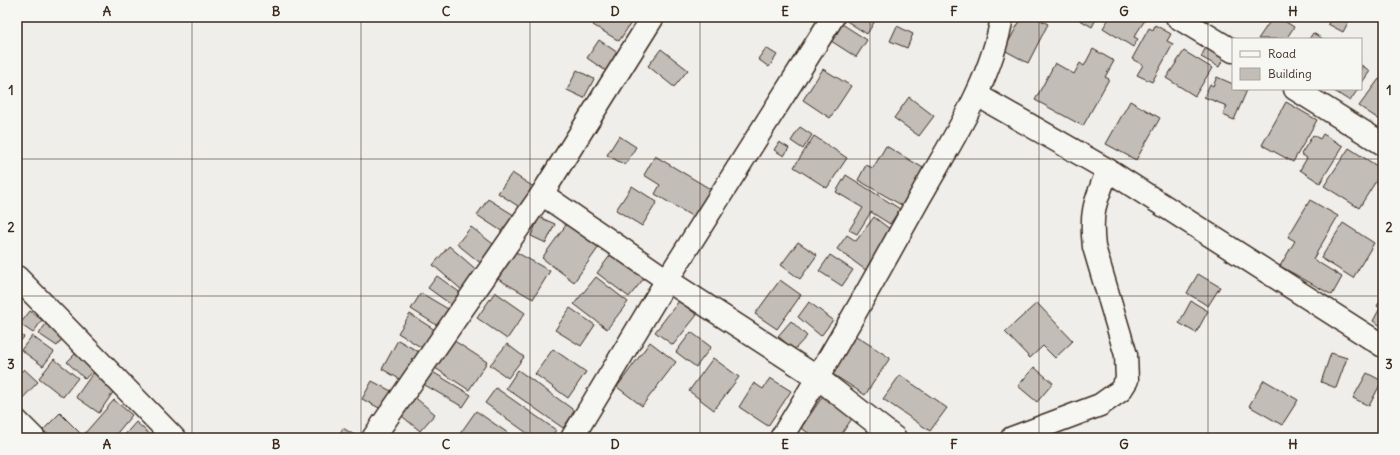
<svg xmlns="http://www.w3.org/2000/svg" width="1400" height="455" viewBox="0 0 1400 455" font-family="Delius,sans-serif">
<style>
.building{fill:#c2bdb7;stroke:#3b2a1e}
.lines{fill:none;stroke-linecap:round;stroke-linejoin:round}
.street-casing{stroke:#3b2a1e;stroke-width:25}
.street{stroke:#f6f6f2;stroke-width:22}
.grid{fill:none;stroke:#3b2a1e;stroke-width:1;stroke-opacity:0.55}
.neatline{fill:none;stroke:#3b2a1e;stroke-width:1.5}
.grid-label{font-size:13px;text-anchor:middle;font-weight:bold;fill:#3b2a1e}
</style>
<rect width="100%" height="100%" fill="#efeeea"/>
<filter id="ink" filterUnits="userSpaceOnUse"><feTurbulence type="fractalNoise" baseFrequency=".025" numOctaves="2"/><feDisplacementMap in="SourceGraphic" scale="8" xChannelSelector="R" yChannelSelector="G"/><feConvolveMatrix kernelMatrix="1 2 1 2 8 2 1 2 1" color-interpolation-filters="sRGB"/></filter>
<g filter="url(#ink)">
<g class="building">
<polygon points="598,17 635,17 619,41 593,25"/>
<polygon points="847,17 872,17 876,19 867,34 845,20"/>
<polygon points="1022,17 1035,17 1048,24 1028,63 1004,50"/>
<polygon points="1075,17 1097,17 1092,27"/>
<polygon points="1110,17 1147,17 1134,37 1138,39 1133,47 1103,28"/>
<polygon points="1273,17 1278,17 1294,27 1286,39 1258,39"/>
<polygon points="1332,17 1351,17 1343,32 1328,24"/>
<polygon points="839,22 867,40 856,57 828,39"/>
<polygon points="1155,25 1171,34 1167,41 1173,44 1152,82 1137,75 1143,65 1132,59 1149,28 1153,30"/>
<polygon points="897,26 913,34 907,48 890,41"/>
<polygon points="1313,33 1323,39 1309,39"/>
<polygon points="599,40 618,53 606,71 587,58"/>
<polygon points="1207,45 1225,55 1219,67 1201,57"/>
<polygon points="766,48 777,55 769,67 758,59"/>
<polygon points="661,49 688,70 674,87 648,66"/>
<polygon points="1093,49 1114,61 1105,77 1109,79 1083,126 1035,100 1055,63 1074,74 1080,63 1084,66"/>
<polygon points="1184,51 1212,68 1195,96 1166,78"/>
<polygon points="1361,65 1370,71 1361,84"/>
<polygon points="823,69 851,86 830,118 803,100"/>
<polygon points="577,70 594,79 584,98 567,90"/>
<polygon points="1217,77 1233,84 1233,89 1247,90 1234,120 1223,115 1227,106 1204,97 1210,84 1213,86"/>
<polygon points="1379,79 1383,82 1383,122 1359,106"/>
<polygon points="1331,89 1358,89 1350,101"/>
<polygon points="909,97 934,116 919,136 894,118"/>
<polygon points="1130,101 1160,118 1136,160 1106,144"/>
<polygon points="1286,102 1317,120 1293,162 1262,145"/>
<polygon points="800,127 812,135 803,149 791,141"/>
<polygon points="1323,134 1343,146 1320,183 1300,170 1307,158 1301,154 1313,135 1320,139"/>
<polygon points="619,136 636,147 625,165 607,155"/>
<polygon points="814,136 847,158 827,188 794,167"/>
<polygon points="779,142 789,148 784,156 774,150"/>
<polygon points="886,146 925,169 903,206 858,180 866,165 873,168"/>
<polygon points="1349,148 1383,170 1359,208 1324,186"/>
<polygon points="655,156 712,190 695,218 655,194 660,185 644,175"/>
<polygon points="512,173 540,191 527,212 498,193"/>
<polygon points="846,175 900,209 890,224 871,212 857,234 849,230 863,208 836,192"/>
<polygon points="632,186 657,202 642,226 616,210"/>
<polygon points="488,199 517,217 506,234 477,215"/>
<polygon points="1310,200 1338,216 1313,259 1342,277 1332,295 1280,266 1295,241 1288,237"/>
<polygon points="539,217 555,224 546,243 531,236"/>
<polygon points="874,217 895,233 867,271 837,249 847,235 856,241"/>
<polygon points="569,221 601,244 574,282 542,258"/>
<polygon points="1343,223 1374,243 1353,278 1321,258"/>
<polygon points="471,227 497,247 483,265 457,244"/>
<polygon points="798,242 817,255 800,279 781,265"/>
<polygon points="449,246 479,272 463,291 433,265"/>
<polygon points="514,251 550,271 533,299 498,279"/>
<polygon points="612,253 645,277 629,297 597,273"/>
<polygon points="830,255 853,270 842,286 819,271"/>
<polygon points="1198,274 1220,287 1208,306 1187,293"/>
<polygon points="437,276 462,294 453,306 428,288"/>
<polygon points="596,277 628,302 607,329 574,304"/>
<polygon points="780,280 801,295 777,329 755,314"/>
<polygon points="495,292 525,313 507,339 477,318"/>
<polygon points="421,293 448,309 438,326 411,309"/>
<polygon points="1383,296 1383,327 1373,321 1380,308 1377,306"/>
<polygon points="679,301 697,315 673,345 655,332"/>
<polygon points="1191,301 1208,311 1196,333 1179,323"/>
<polygon points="809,302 833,320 821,336 798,317"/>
<polygon points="1037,303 1073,341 1055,358 1043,346 1030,358 1005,332"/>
<polygon points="570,308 595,325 581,346 555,330"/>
<polygon points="30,311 42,320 33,333 20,324"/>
<polygon points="410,314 435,330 424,349 398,333"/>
<polygon points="49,319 68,331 57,346 39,334"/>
<polygon points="791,321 807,336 794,350 778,336"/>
<polygon points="17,332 24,337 17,345"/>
<polygon points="691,332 711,347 696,367 676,352"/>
<polygon points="32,336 54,352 43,366 21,350"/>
<polygon points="856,336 890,358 865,395 831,373"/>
<polygon points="398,340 419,352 403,381 382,369"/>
<polygon points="453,340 487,362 469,390 435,368"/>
<polygon points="650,342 676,362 642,406 617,387"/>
<polygon points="507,344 524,357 508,378 490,365"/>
<polygon points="553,349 586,372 568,398 535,374"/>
<polygon points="78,351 95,368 85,379 67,362"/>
<polygon points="1331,353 1347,358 1336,388 1321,382"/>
<polygon points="713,358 739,377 714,410 689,391"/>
<polygon points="54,359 78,378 63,397 39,378"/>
<polygon points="1034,367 1053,383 1037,402 1018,386"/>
<polygon points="24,369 38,382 18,403 17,376"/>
<polygon points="518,370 575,411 563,428 506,388"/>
<polygon points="431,371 471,395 463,407 423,384"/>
<polygon points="93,373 116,388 99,413 76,397"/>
<polygon points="1367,373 1382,381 1369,406 1353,398"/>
<polygon points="900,375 947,408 930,431 883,399"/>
<polygon points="770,378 791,391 768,426 739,407 754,383 763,389"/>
<polygon points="1264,380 1298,400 1282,425 1249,406"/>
<polygon points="372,381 395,393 385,411 362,399"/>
<polygon points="496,388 556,430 550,438 534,438 485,403"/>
<polygon points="827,390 853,417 839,438 816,438 801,428"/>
<polygon points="412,395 435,414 420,431 397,412"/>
<polygon points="114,400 132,415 113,438 91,438 85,433"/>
<polygon points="476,411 515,438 457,438"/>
<polygon points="60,413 85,438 52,438 43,430"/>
<polygon points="136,422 154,438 122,438"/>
<polygon points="343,428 359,438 337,438"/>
</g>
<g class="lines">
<defs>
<g id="street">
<polyline points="1177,17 1233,51"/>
<polyline points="1295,89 1383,144"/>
<polyline points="977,95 1108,170 1383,346"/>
<polyline points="542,194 667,280 818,378 895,438"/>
<polyline points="17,277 174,438"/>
<polyline points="17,421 34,438"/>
<polyline points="373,438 542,194 653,17"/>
<polyline points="572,438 667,280 833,17"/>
<path d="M781,438C830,359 875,278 920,197C952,140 991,82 1002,17"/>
<path d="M1012,438L1100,405L1120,391L1127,380L1126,355L1094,247C1090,212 1095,202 1108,170"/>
</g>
</defs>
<use href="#street" class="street-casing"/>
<use href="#street" class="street"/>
</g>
</g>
<path class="grid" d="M192,17V438M361,17V438M530,17V438M700,17V438M870,17V438M1039,17V438M1208,17V438M17,159H1383M17,296H1383"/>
<rect width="1400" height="455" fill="none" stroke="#f6f6f2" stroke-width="44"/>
<rect x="1232" y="38" width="130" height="52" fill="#f6f6f2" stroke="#aba49d"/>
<rect x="1240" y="51" width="20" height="6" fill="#f6f6f2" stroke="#aba49d"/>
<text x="1268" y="58" font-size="12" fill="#3b2a1e">Road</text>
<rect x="1240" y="68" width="20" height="12" fill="#c2bdb7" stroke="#aba49d"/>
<text x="1268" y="78" font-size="12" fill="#3b2a1e">Building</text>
<rect x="22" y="22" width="1356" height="411" class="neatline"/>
<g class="grid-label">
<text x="107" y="16">A</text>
<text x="276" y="16">B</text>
<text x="446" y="16">C</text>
<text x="615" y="16">D</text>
<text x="785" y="16">E</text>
<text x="954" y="16">F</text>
<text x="1124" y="16">G</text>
<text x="1293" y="16">H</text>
<text x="11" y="95">1</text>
<text x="1389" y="95">1</text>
<text x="11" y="232">2</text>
<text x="1389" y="232">2</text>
<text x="11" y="369">3</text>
<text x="1389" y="369">3</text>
<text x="107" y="449">A</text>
<text x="276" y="449">B</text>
<text x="446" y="449">C</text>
<text x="615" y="449">D</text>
<text x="785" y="449">E</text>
<text x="954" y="449">F</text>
<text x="1124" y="449">G</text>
<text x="1293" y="449">H</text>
</g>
</svg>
